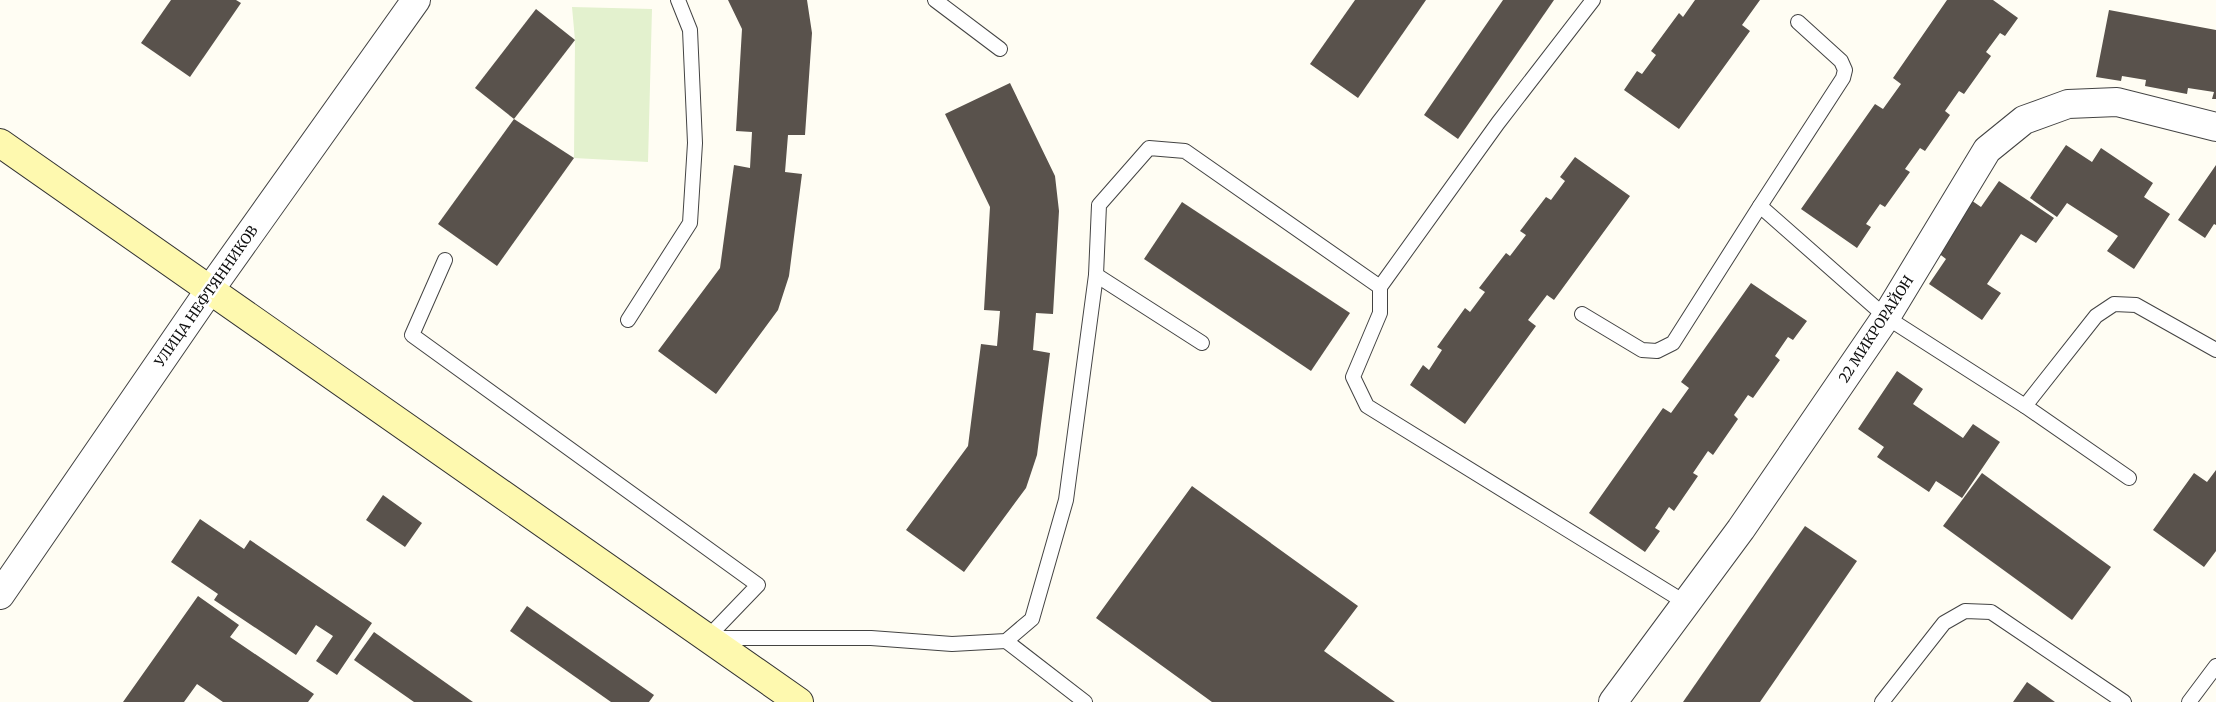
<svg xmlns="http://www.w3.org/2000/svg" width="2216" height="702" viewBox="0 0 2216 702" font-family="Merriweather,serif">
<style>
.pitch{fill:#e3f1ce}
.building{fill:#59524c}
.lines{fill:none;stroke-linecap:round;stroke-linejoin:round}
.service-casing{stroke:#434343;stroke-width:16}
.minor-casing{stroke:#434343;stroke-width:30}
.tertiary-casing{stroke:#434343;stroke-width:30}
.secondary-casing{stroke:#323232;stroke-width:30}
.service{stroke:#fff;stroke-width:14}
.minor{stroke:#fff;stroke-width:28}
.tertiary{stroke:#fff;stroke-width:28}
.secondary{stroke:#fef9af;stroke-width:28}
.labels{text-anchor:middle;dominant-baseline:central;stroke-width:5;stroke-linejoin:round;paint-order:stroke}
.street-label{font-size:14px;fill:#101010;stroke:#fff}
</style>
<rect width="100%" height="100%" fill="#fffdf3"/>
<polygon class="pitch" points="572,7 652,9 648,162 574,158 575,40"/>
<g class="building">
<polygon points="171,0 236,0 241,3 190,77 141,43"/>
<polygon points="728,0 807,0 812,33 805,135 788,135 785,172 802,174 789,276 778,310 716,394 658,351 720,268 734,165 750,168 752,132 736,131 742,29"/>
<polygon points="1355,0 1426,0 1358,98 1310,64"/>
<polygon points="1503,0 1554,0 1458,139 1424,115"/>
<polygon points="1695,0 1760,0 1742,25 1750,31 1679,129 1624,90 1637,71 1642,74 1656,55 1651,51 1679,13 1683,17"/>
<polygon points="1947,0 1993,0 2018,18 2005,36 2000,33 1986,52 1991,56 1964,94 1959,91 1945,111 1950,115 1925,151 1920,148 1905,169 1910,172 1885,207 1880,204 1866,224 1871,227 1857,248 1801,209 1875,104 1883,109 1901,84 1893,78"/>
<polygon points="536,9 575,40 514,119 475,88"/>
<polygon points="2109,10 2216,30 2216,99 2212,99 2214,92 2188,88 2187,94 2145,86 2146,80 2122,76 2121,81 2096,77"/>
<polygon points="1010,83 1055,176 1059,211 1053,314 1036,313 1033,350 1050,353 1037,455 1026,488 964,572 906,530 968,446 981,344 997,346 1000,311 984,310 990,207 945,114"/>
<polygon points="514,119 574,158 497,266 438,224"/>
<polygon points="2066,145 2092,162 2101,148 2153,183 2144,197 2170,214 2134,269 2107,251 2118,236 2067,203 2057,217 2030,198"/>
<polygon points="1575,157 1630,196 1554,300 1547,295 1528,320 1536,326 1465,424 1410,385 1423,365 1429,370 1442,350 1437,347 1465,308 1470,312 1485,292 1479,288 1506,253 1510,256 1526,235 1520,231 1546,197 1551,200 1565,181 1560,177"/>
<polygon points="2216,165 2216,225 2214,224 2205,238 2178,220"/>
<polygon points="1999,181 2054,218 2036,243 2021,234 1987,284 2001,293 1982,320 1929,284 1946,259 1933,249 1968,198 1981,207"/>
<polygon points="1182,202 1350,313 1311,371 1144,259"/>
<polygon points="1751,283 1807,321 1793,340 1788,337 1775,356 1780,360 1753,398 1748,395 1734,415 1738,419 1713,455 1708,451 1693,473 1698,476 1674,511 1669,507 1655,528 1660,531 1645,552 1589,513 1663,408 1671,413 1689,388 1681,382"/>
<polygon points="1897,371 1923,389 1913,404 1963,438 1973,424 2000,442 1962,498 1936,481 1929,492 1877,457 1884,447 1858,429"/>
<polygon points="2216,470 2216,551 2204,567 2153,530 2194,473 2207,482"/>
<polygon points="1982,473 2111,567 2072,620 1943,526"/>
<polygon points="1192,486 1358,606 1324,651 1395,702 1212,702 1096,618"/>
<polygon points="383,495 422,523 405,547 366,520"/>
<polygon points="200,519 244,549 250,540 372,623 337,675 316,661 333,636 316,625 296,655 214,600 218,594 171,562"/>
<polygon points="1805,526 1857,561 1760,702 1683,702"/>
<polygon points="198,596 239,625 230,637 314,694 308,702 223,702 197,684 184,702 123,702"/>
<polygon points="527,606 654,695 649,702 611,702 510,631"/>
<polygon points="374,632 473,702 414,702 354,660"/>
<polygon points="2027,682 2055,702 2013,702"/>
</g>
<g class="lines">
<defs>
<g id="service">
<polyline points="935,0 1000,49"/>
<polyline points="1760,206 1843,78 1845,70 1841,61 1798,22"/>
<polyline points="445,260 412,335 758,585 707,638"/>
<polyline points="1096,275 1202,343"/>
<polyline points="1380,287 1498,123 1593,0"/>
<polyline points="1582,314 1642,350 1657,351 1673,343 1760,206 1886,317 2025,406 2096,316 2114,304 2136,305 2216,350"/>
<polyline points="628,320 690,223 695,143 690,30 678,0"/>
<polyline points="2025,406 2129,478"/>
<polyline points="713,638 871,638 952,644 1006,641 1032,619 1066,500 1096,275 1099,205 1149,148 1185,151 1380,287 1380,313 1353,377 1367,406 1686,603"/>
<polyline points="1006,641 1085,702"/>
<polyline points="1882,702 1944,623 1965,611 1991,612 2124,702"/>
<polyline points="2189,702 2216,666"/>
</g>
<polyline id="minor" points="1613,702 1741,529 1886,317 1987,150 2024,120 2068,104 2117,102 2216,127"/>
<polyline id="tertiary" points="0,595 209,291 416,0"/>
<polyline id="secondary" points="0,143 799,702"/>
</defs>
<use href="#service" class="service-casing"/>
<use href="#minor" class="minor-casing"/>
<use href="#tertiary" class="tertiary-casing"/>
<use href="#secondary" class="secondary-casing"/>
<use href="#service" class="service"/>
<use href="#minor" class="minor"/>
<use href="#tertiary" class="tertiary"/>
<use href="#secondary" class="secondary"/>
</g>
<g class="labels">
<g class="street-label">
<text transform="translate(206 296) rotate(-55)">УЛИЦА НЕФТЯННИКОВ</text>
<text transform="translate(1876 329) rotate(-57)">22 МИКРОРАЙОН</text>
</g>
</g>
</svg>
